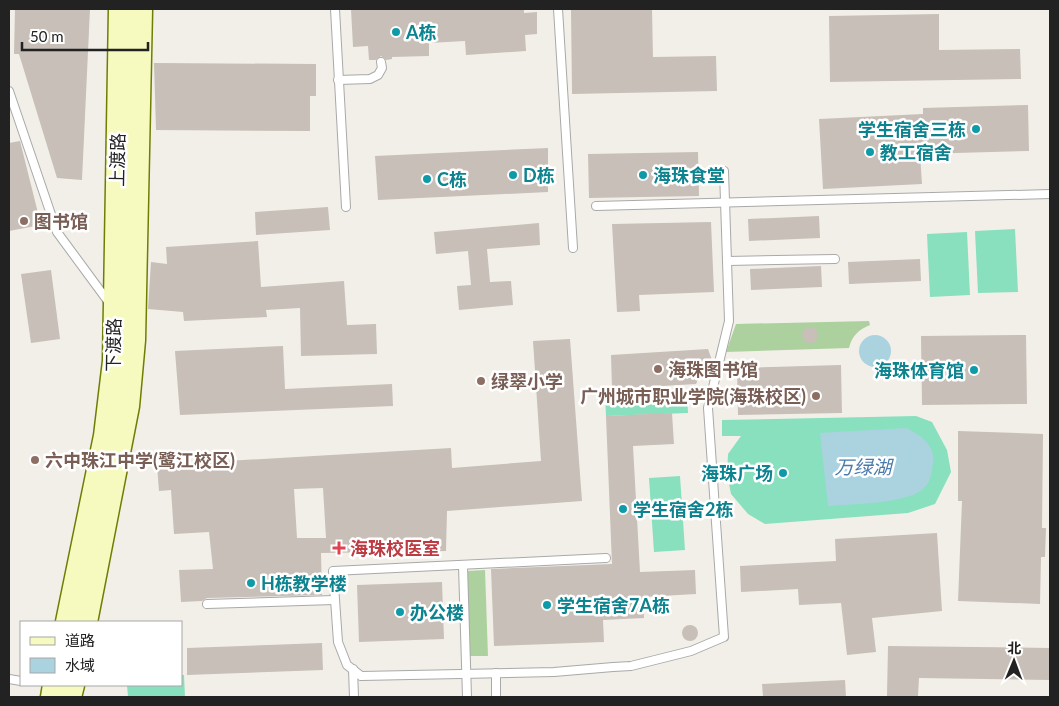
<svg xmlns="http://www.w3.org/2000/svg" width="1059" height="706" viewBox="0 0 1059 706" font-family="Lato,'Noto Sans SC',sans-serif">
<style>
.forest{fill:#add19e}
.pitch{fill:#88e0be}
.water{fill:#aad3df}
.building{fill:#c7bfb8;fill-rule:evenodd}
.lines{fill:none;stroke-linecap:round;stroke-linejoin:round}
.service-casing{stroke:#a9a9a9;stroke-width:10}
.secondary-casing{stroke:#707d05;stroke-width:25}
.service{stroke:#fff;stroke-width:8}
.secondary{stroke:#f7fabf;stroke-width:22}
.culture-dot{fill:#0f9aa8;stroke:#fff;stroke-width:2}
.education-dot{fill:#8d6e63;stroke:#fff;stroke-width:2}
.health-dot{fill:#e0444e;stroke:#fff;stroke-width:2}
.labels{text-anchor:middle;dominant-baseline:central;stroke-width:5;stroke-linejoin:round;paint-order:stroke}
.culture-label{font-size:18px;font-weight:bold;fill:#0d838f;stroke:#fff;text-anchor:start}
.street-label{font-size:18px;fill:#222;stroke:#fff}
.education-label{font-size:18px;font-weight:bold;fill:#785e54;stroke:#fff;text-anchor:start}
.health-label{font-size:18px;font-weight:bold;fill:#be3a42;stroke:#fff;text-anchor:start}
.water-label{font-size:19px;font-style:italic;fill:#4a7aab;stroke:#fff}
</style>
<rect width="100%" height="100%" fill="#f2efe9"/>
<g class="forest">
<path d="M869,321L870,325C858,330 852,336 849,348L726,352L736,324Z"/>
<polygon points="485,570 488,656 470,656 467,571"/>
</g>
<g class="pitch">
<polygon points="1015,229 1018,292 978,293 975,231"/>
<polygon points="967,232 970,295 930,297 927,234"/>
<polygon points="687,391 688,413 606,416 605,393"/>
<polygon points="916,416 932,422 947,450 951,472 935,504 908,513 765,524 748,514 731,494 727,474 728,454 741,436 722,436 722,420"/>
<polygon points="680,476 685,550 654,552 649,478"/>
<polygon points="181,675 184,675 185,697 128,697 127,685 181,685"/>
</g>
<g class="water">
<circle cx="875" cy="351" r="16"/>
<path d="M906,428C920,435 935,444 933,462C932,470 931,481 925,487C911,504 850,504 828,506L820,433Z"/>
</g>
<g class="building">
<polygon points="15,9 90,9 82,180 57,178 19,54 14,54"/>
<polygon points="351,9 524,9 524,13 537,12 537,34 525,35 526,51 466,55 465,41 429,43 429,56 392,57 392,59 386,60 381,56 376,60 369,60 368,46 353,47"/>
<polygon points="571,9 652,9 653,57 716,56 717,91 572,94"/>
<polygon points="939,14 939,50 1020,49 1021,79 830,82 829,16"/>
<polygon points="154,63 316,64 316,96 310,96 310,131 156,130"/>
<polygon points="1028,105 1029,151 920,154 922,184 823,189 819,119 923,114 923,108"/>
<polygon points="20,141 41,225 9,231 9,143"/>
<polygon points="548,148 548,192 378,200 375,156"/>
<polygon points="698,152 699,196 589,198 588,154"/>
<polygon points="328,207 330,230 256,235 255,212"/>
<polygon points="819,216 820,238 749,241 748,219"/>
<polygon points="711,222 714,292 639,295 640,311 617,312 612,224"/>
<polygon points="539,223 540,245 487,249 490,282 511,281 513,305 459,310 457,286 471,285 468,251 436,254 434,232"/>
<polygon points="258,241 261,287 344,281 347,325 376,324 377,354 301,356 300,308 266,310 267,317 184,321 183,312 148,309 151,262 167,264 166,247"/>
<polygon points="920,259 921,281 849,284 848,262"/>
<polygon points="821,266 822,287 751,290 750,269"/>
<polygon points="51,270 60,339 31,343 21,274"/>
<circle cx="810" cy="335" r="8"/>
<polygon points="1026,335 1027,404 922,405 921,336"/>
<path d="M570,339L582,501L447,511L446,551L321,553L322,595L207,598L202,601L181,602L179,570L213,569L209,532L174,534L171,490L159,491L157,465L451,448L452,468L541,461L533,341ZM323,488L326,538H297L294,489Z"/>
<polygon points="283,346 285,389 392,384 393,406 180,415 175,351"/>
<polygon points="708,349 713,363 712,368 703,369 696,384 612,389 611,355"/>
<polygon points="841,365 842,413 738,415 737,368"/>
<polygon points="672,413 674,444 633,446 640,572 695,570 696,594 643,597 644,618 603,620 604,642 494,646 491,569 612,564 606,416"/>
<polygon points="958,431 1043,434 1042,528 1046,528 1045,557 1041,557 1040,604 958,601 962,501 958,501"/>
<polygon points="937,533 942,611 872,618 876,652 847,655 841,603 799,605 798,589 741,592 740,566 836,561 835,539"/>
<polygon points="442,582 444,639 359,642 357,585"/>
<circle cx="690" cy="633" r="8"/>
<polygon points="322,643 323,670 187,675 187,648"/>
<polygon points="888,646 1050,648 1050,680 919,678 918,696 887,696"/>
<polygon points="845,680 846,697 763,697 762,684"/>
</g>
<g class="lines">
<defs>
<g id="service">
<polyline points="335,9 346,207"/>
<polyline points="558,9 573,248"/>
<polyline points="338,80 370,79 378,75 382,68 381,62"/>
<polyline points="9,91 57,232 110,304"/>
<polyline points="596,206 1050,194"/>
<polyline points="728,261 835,259"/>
<polyline points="606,558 333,571 338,642 347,665 361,676 554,672 613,667 631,666 691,651 724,637 708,408 729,321 724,171"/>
<polyline points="463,566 467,697"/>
<polyline points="207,604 334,600"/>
<polyline points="353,669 354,697"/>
<polyline points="496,673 496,697"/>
<polyline points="9,679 21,681"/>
</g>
<g id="secondary">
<polyline points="67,622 105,436 114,361 120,9"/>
<polyline points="86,622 128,406 134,340 141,9"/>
<polyline points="52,697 54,685"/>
<polyline points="70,697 73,685"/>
</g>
</defs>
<use href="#service" class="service-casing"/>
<use href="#secondary" class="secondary-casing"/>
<use href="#service" class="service"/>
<use href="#secondary" class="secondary"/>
</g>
<g class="culture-dot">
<circle cx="396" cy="32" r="5"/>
<circle cx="976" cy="129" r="5"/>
<circle cx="870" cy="152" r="5"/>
<circle cx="513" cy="175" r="5"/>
<circle cx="643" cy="175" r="5"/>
<circle cx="427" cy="179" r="5"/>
<circle cx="974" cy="370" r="5"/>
<circle cx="783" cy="473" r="5"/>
<circle cx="623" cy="509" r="5"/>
<circle cx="251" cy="583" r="5"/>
<circle cx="547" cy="605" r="5"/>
<circle cx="400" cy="612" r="5"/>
</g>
<g class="education-dot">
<circle cx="24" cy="221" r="5"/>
<circle cx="658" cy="369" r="5"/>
<circle cx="481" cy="381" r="5"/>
<circle cx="816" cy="396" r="5"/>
<circle cx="35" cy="460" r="5"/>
</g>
<path class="health-dot" d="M336.5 540.5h5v5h5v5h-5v5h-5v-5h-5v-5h5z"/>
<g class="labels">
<g class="culture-label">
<text x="406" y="32">A栋</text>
<text x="966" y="129" text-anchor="end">学生宿舍三栋</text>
<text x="880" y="152">教工宿舍</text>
<text x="523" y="175">D栋</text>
<text x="653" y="175">海珠食堂</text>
<text x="437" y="179">C栋</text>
<text x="964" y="370" text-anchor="end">海珠体育馆</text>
<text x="773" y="473" text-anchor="end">海珠广场</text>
<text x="633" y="509">学生宿舍2栋</text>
<text x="261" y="583">H栋教学楼</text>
<text x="557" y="605">学生宿舍7A栋</text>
<text x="410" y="612">办公楼</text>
</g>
<g class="street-label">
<text transform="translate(117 160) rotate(-89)">上渡路</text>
<text transform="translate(113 345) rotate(-89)">下渡路</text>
</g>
<g class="education-label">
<text x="34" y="221">图书馆</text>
<text x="668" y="369">海珠图书馆</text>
<text x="491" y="381">绿翠小学</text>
<text x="806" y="396" text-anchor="end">广州城市职业学院(海珠校区)</text>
<text x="45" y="460">六中珠江中学(鹭江校区)</text>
</g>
<g class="health-label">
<text x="350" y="548">海珠校医室</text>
</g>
<g class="water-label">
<text x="863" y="466">万绿湖</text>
</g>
</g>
<rect width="1059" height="706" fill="none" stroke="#222222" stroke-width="20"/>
<rect x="20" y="621" width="162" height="65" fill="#ffffff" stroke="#a7a7a7"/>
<rect x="30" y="637" width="25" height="8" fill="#f7fabf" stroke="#a7a7a7"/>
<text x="65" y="646" font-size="15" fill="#222222">道路</text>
<rect x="30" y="658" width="25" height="15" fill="#aad3df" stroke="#a7a7a7"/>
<text x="65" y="671" font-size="15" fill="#222222">水域</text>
<g transform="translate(1014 661) rotate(1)" stroke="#ffffff" stroke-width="4" paint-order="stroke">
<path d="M0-4L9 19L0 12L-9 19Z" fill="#222222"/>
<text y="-8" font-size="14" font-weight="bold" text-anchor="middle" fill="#222222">北</text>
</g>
<path d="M22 42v8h126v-8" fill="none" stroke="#222222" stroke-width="2.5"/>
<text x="30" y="42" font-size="15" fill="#222222" stroke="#ffffff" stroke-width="4" paint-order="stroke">50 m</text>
</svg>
